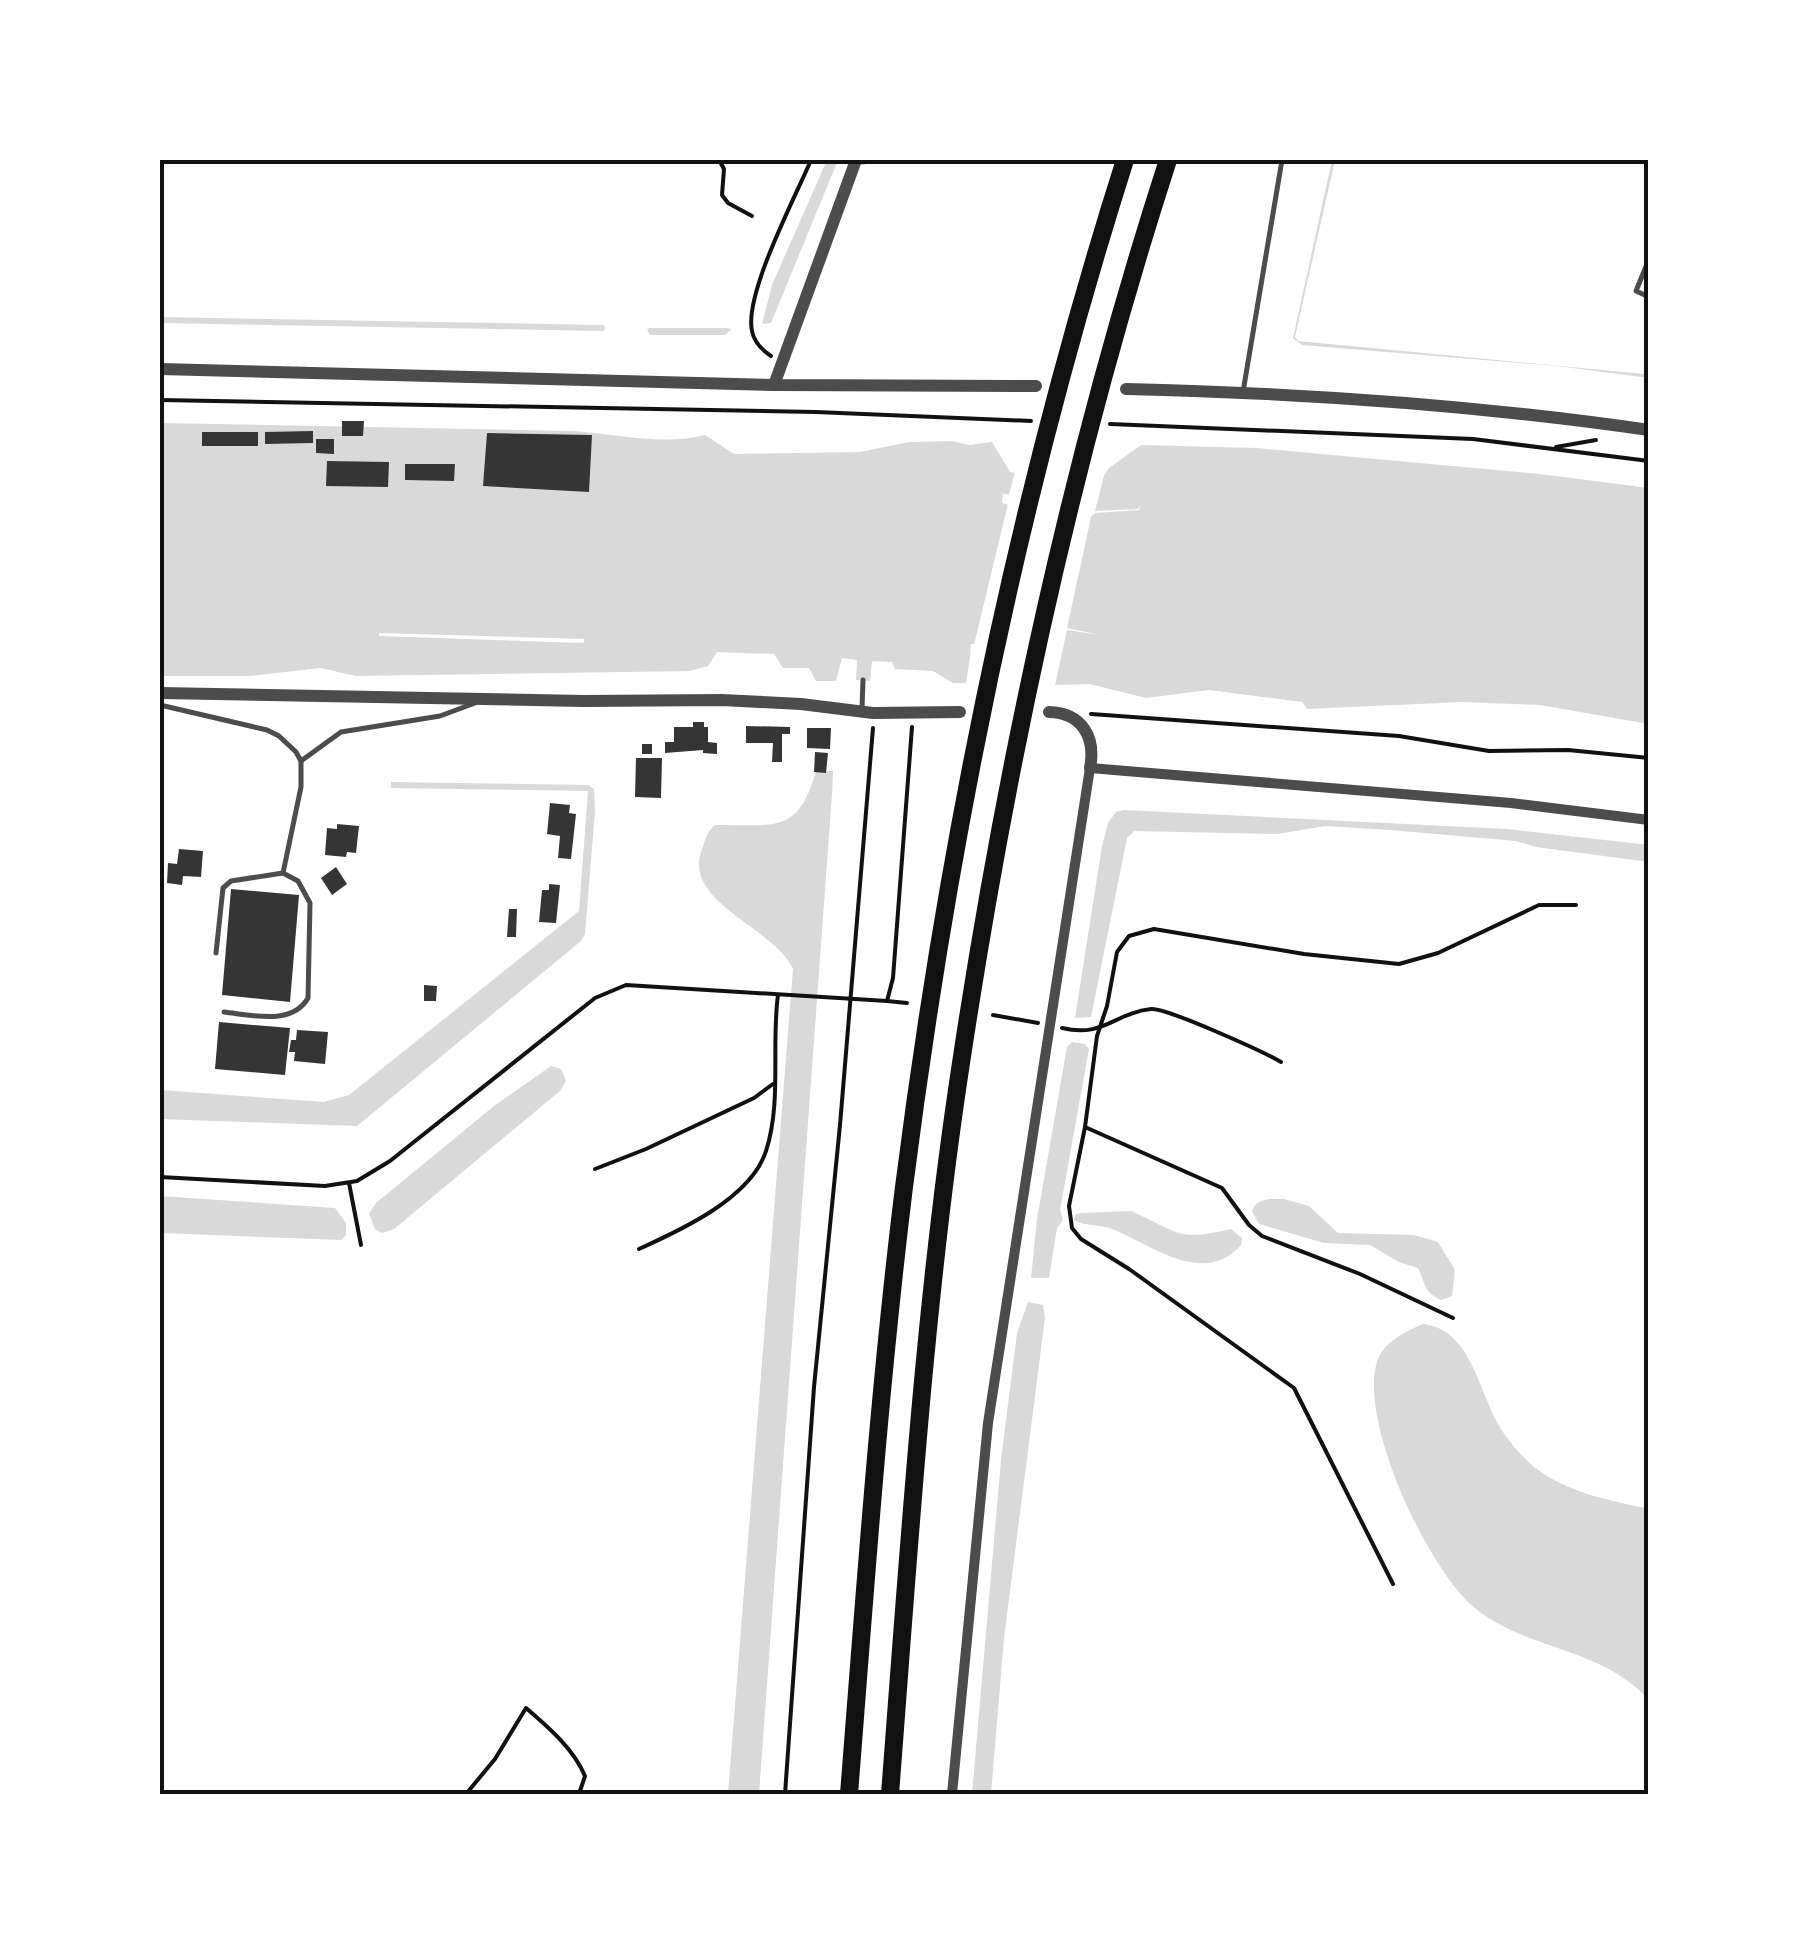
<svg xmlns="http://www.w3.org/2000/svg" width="1809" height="1954" viewBox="0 0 1809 1954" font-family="'Fira Sans',sans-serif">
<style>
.water{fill:#d9d9d9}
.pier{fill:#fff}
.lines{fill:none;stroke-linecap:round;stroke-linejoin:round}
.stream{stroke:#d9d9d9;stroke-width:6}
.building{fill:#353535}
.path{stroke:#111;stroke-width:4}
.service{stroke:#4c4c4c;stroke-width:5}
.minor{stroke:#4c4c4c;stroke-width:10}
.tertiary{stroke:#4c4c4c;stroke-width:12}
.motorway{stroke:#111;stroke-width:18}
.neatline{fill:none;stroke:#111;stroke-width:4}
</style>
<rect width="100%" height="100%" fill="#fff"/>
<g class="water">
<polygon points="827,160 838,160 771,323 762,324 772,285"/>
<polygon points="1332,160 1335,160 1295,337 1298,341 1644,374 1649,378 1557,366 1302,345 1293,338"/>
<polygon points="649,328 727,328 732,329 725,335 650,335 647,330"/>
<path d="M160,423L573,431C616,434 665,446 705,435L734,454L860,452L909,442L952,441L969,445L992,442L1010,472L1015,473L1009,495L1004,494L1008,504L974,645L972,644L966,683H953L933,671L895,669L892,662L872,661L870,681L856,680L857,660L842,658L836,681H816L809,668H783L774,654L717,652L708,666L690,671L356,676L320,668L249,676H160Z"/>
<polygon points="1141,445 1257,448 1540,474 1649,488 1649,724 1540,705 1462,702 1307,709 1302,702 1209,690 1146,698 1089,684 1051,685 996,579 1097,487 1109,468"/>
<path d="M816,771H833L832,794L759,1794H728L793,969C776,929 684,903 701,852C705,841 706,832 715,825C773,824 798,836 816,771Z"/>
<polygon points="391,782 588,785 594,789 595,811 585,934 581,941 357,1126 160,1119 160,1090 324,1102 349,1095 579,911 588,791 391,788"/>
<polygon points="1124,810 1507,829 1649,845 1649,862 1536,847 1516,841 1390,830 1325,826 1278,834 1134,831 1127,838 1091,1017 1075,1018 1102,846 1108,823 1116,812"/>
<polygon points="1072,1042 1085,1044 1089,1049 1060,1210 1063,1220 1057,1228 1049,1278 1031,1278 1037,1219 1067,1047"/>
<polygon points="551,1066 561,1069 566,1081 560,1091 394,1229 382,1233 375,1229 369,1214 376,1203 494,1106"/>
<polygon points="160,1196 335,1208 346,1223 346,1235 341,1240 160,1233"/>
<path d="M1284,1199L1309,1206L1338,1233L1414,1235L1438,1242L1455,1270L1452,1296L1441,1300C1424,1293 1425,1282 1418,1268L1399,1262L1370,1245L1324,1243L1259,1224L1252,1211C1257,1197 1271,1199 1284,1199Z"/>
<path d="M1131,1211C1179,1232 1176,1242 1231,1229L1242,1238L1241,1245C1203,1288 1151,1244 1112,1229C1100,1224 1086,1227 1074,1220L1075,1215L1080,1213Z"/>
<polygon points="1028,1302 1043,1305 1045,1318 1004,1638 991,1794 972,1794 1001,1460 1017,1333"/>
<path d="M1423,1324C1470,1329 1478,1388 1498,1424C1505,1437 1521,1456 1533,1466C1566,1493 1609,1500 1649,1509V1700C1602,1647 1529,1651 1476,1609C1429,1572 1358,1421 1377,1362C1383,1342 1405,1332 1423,1324Z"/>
</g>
<g class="pier">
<polygon points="1107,464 1095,511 1138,509 1141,504 1139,510 1095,513 1091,517 1067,628 1100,635 1067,630 1054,690 970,685 965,688 973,652 970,651 971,644 975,644 1008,505 1002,503 1003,494 1009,495 1016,468 1095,481"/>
<polygon points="379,633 584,639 584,643 379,636"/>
</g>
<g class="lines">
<polyline class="stream" points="160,320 602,328"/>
</g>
<g class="building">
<polygon points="342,421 364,421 363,436 342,436"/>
<polygon points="313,431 313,443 265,444 265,432"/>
<rect x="202" y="432" width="56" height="14"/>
<polygon points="487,433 592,435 589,492 483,486"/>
<polygon points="316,439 334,439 334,454 316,453"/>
<polygon points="327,461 389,462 388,487 326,486"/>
<polygon points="405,464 455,464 454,481 405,480"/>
<polygon points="693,722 704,722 704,727 708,727 708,742 717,743 717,754 703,753 703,750 665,753 665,742 674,742 674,727 693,727"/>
<polygon points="746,726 790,727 790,734 782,734 782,762 772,762 773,743 746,743"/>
<polygon points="807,728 831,728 830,749 807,748"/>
<rect x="642" y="744" width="10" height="10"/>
<polygon points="815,752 828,753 826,773 814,772"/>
<polygon points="636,758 662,758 661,798 635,797"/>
<polygon points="550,803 570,805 569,813 576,814 571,859 558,858 560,836 547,834"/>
<polygon points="337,824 359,826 356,853 347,852 346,857 325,855 327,828 337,829"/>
<polygon points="179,849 203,851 201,877 183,876 182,885 167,883 168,863 177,864"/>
<polygon points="336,867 347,884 332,895 321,878"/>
<polygon points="549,884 560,885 556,923 539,922 542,890 549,890"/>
<polygon points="231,889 299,895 290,1002 222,995"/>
<polygon points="509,909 517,909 516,937 507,937"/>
<polygon points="424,985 437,986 436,1001 424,1001"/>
<polygon points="219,1022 290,1028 285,1075 215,1069"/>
<polygon points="297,1030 328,1032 325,1064 294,1061 295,1052 289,1052 291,1040 296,1040"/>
</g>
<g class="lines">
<g class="path">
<polyline points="719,160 724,169 722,195 728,203 752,216"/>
<path d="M771,356C762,350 754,342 752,331C744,294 795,198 811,160"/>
<polyline points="160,400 816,412 1031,421"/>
<polyline points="1110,424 1473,439 1649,461"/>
<polyline points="1556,447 1596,440"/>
<polyline points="1091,714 1399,736 1489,751 1568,750 1649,758"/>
<polyline points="887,1001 907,1003"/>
<polyline points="993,1015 1038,1023"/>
<path d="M1062,1028C1104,1038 1114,1013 1151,1009C1165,1007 1264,1052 1281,1062"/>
<polyline points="1085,1127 1222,1188 1249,1225 1262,1236 1360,1274 1453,1318"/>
<polyline points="595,1169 646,1149 754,1098 773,1084"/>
<polyline points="160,1177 325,1186 357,1181 390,1161 595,998 626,985 887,1001 893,978 912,727"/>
<polyline points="349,1183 361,1245"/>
<path d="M639,1249C681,1230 751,1198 766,1151C782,1102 771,1045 778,995"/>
<polyline points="1393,1584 1294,1388 1129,1269 1081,1239 1072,1228 1069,1206 1085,1127 1097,1036 1107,1006 1117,952 1129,936 1154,929 1304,954 1399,964 1438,953 1539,905 1576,905"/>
<path d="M466,1794L495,1759L526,1708C548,1727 573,1748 585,1776L579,1794"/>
<polyline points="785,1794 814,1387 840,1125 873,728"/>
</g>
<g class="service">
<polyline points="859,162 891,160"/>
<polyline points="1649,259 1636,291 1649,297"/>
<polyline points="1243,392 1282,160"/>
<path d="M160,705L267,730L279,736L296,752L301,761V787L283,873L298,881L310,903L308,998C292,1026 251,1015 224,1012"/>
<polyline points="862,709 863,680"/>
<polyline points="301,761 341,732 440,716 475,703"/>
<polyline points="216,953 223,888 231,881 283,873"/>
</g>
<polyline class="minor" points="952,1794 988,1423 1090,768 1511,803 1649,820"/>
<g class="tertiary">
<polyline points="160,369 774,385 1036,386"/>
<polyline points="774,385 856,160"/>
<path d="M1126,389C1300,393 1477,405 1649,430"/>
<polyline points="160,693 583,701 722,700 801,704 873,713 960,712"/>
<path d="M1049,712C1082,713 1096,737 1090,768"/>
</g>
<g class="motorway">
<path d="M849,1794C865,1592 879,1389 904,1187C948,841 1019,493 1125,160"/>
<path d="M890,1794C909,1550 924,1305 961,1063C1007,758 1073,453 1168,160"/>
</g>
</g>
<rect width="1809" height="1954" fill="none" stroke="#ffffff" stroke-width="325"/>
<rect x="162" y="162" width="1484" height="1630" class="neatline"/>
</svg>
